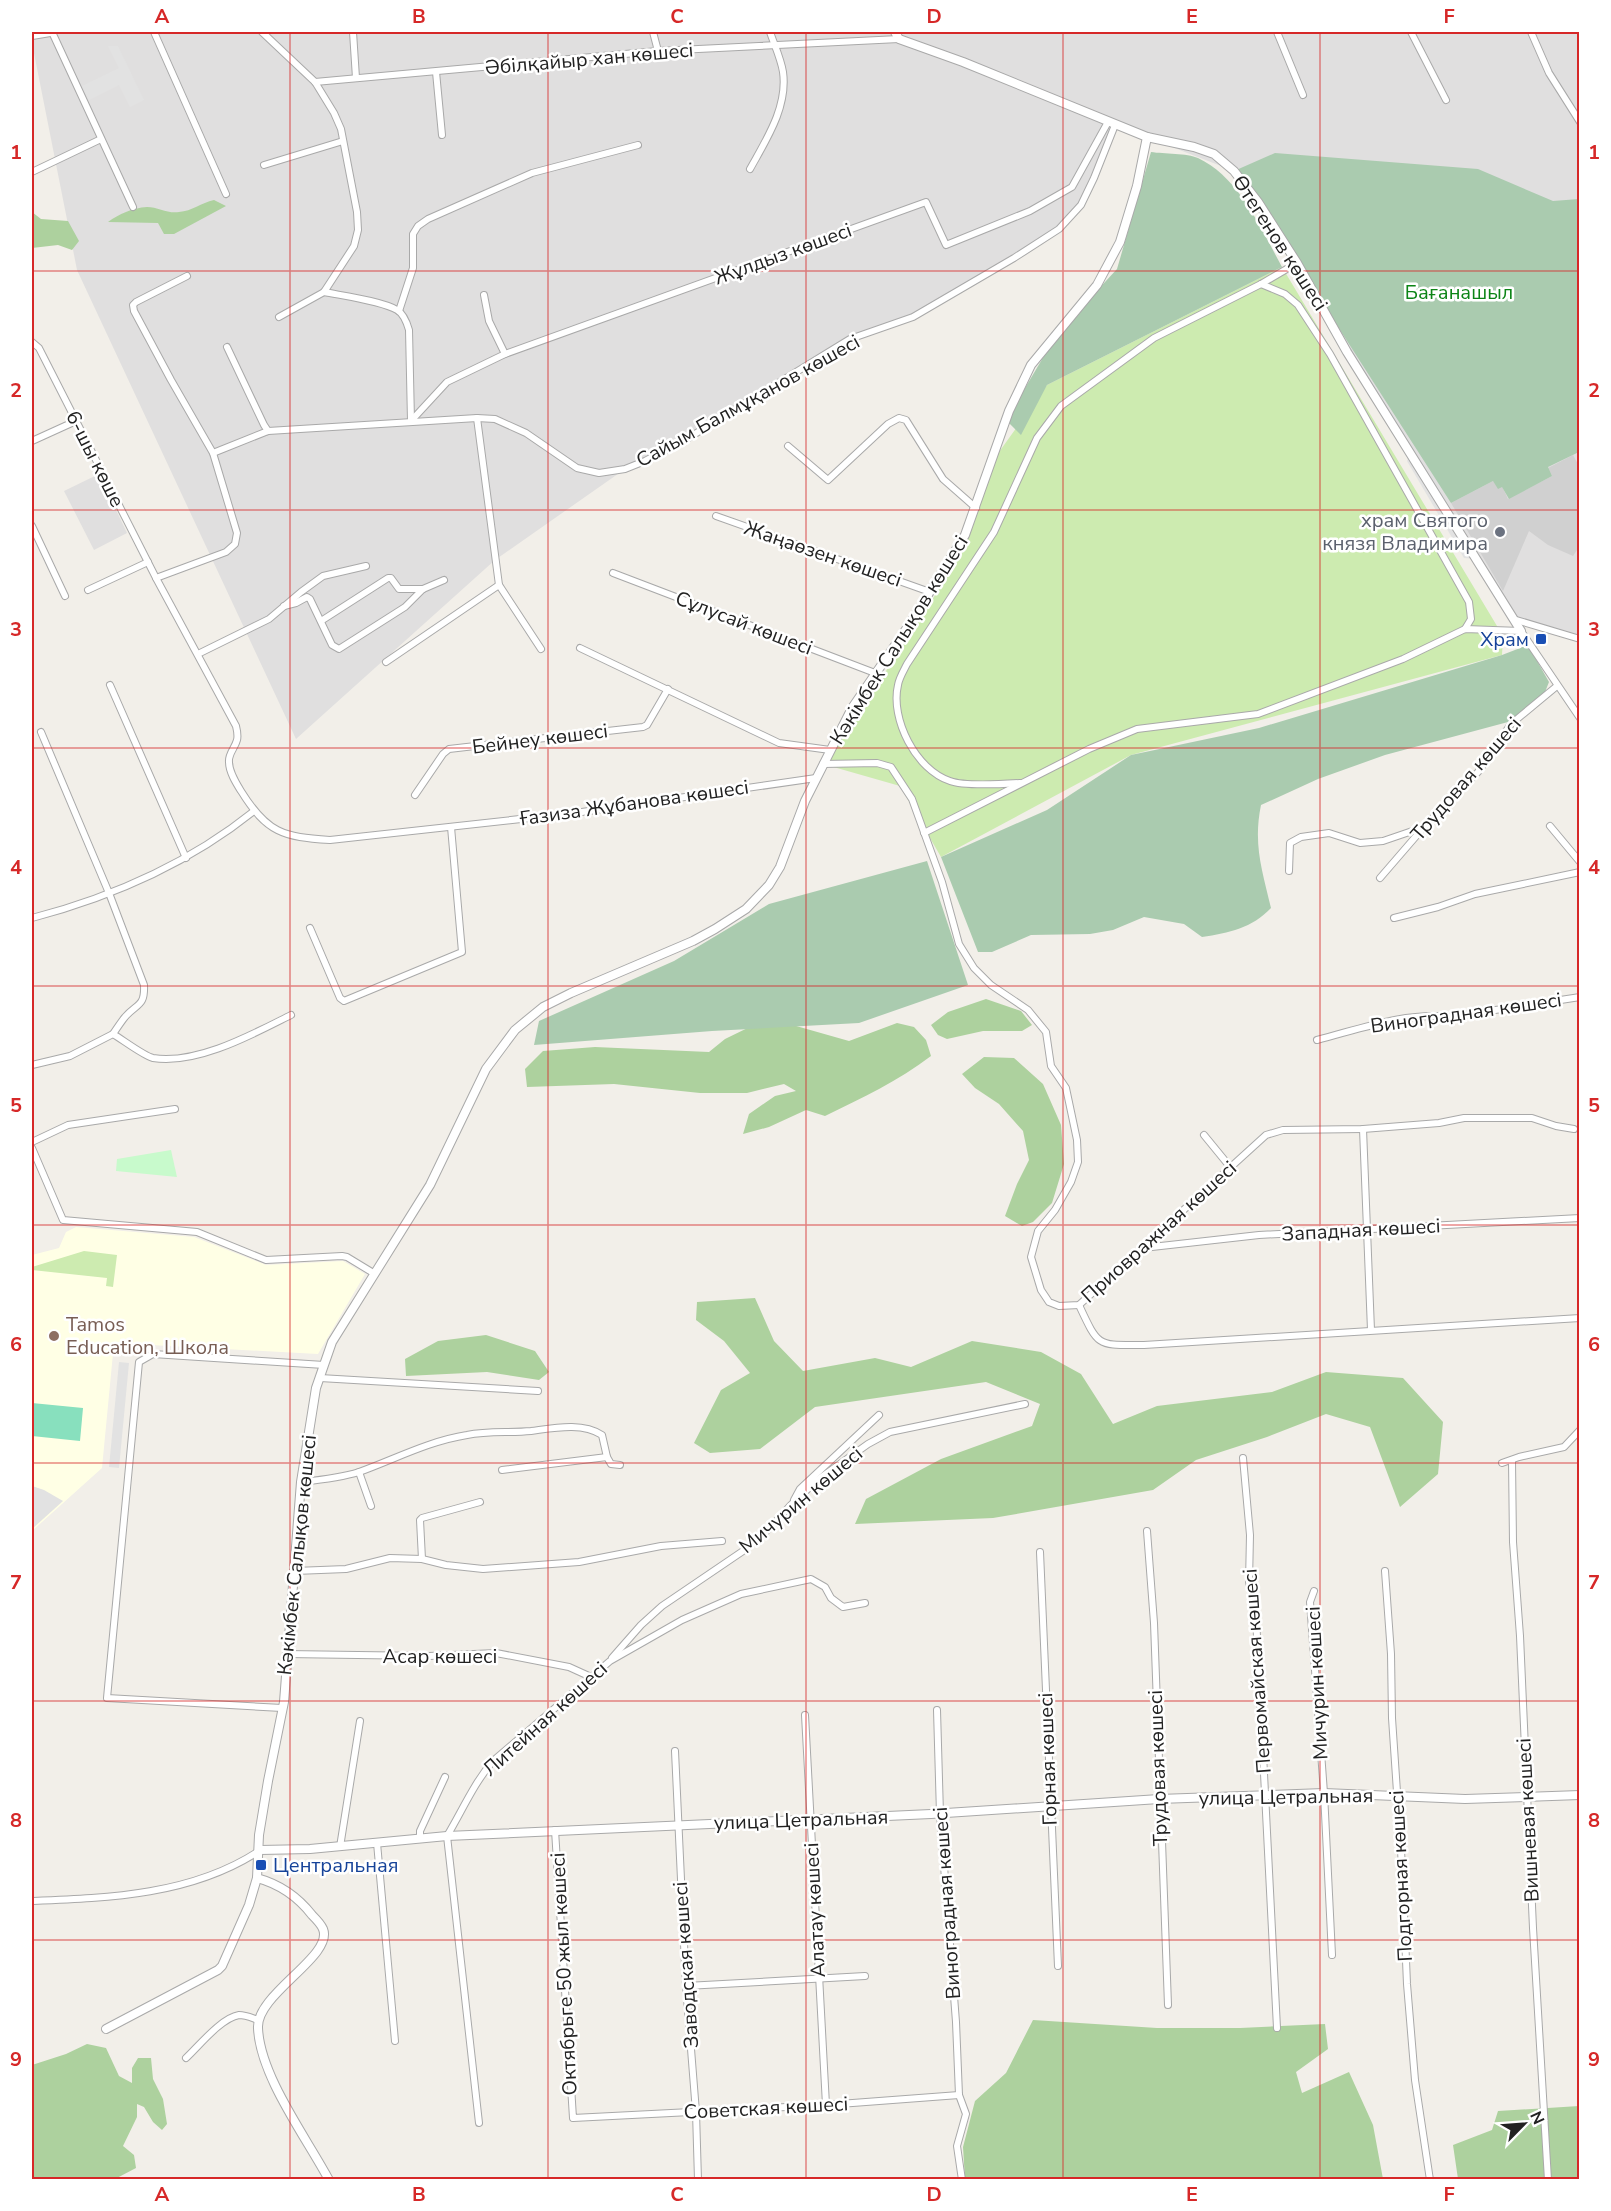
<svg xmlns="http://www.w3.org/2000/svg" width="1611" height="2211" viewBox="0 0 1611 2211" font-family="'Nunito Sans',sans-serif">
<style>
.residential{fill:#e0dfdf}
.education{fill:#ffffe5}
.religious{fill:#d0d0d0}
.grass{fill:#cdebb0}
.forest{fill:#add19e}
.cemetery{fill:#aacbaf}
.park{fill:#c8facc}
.pitch{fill:#88e0be}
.parking{fill:#e2e2e2}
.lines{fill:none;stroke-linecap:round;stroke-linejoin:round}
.minor-casing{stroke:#a9a9a9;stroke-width:8}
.tertiary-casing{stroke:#a9a9a9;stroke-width:10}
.minor{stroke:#fff;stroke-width:6}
.tertiary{stroke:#fff;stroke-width:8}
.grid{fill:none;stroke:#d62828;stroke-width:1.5;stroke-opacity:0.55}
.worship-dot{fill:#6b7280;stroke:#fff;stroke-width:2}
.transit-dot{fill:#1a4fb4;stroke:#fff;stroke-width:2}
.education-dot{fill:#8d6e63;stroke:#fff;stroke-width:2}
.labels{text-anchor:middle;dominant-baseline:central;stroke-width:5;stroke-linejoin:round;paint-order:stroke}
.street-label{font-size:20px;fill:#222;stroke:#fff}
.park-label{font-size:20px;fill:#0c8416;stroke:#fff}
.worship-label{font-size:20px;fill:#5b616d;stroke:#fff;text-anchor:end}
.transit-label{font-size:20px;fill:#164399;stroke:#fff;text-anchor:end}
.education-label{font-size:20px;fill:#785e54;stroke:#fff;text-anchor:start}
.neatline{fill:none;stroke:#d62828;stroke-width:2}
.grid-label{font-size:20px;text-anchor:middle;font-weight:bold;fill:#d62828}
</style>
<rect width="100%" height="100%" fill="#f2efe9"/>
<g class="residential">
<polygon points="32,32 1579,32 1579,638 1512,618 1234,171 1115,125 1081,205 1059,229 913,317 850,340 625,469 495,560 296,739 77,270 32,43"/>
<polygon points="99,474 127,533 94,550 64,491"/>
</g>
<polygon class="education" points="76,1227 194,1237 266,1265 343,1261 365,1274 318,1354 114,1343 102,1468 32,1531 32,1255 59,1248 66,1232"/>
<polygon class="religious" points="1573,455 1579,466 1579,547 1573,556 1548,545 1529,531 1503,591 1451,503 1493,481 1502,486 1508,499 1552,476 1548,468"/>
<g class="grass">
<polygon points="1282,267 1503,636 1502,655 1131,755 941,857 900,786 823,764 830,750 844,736 939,589 989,466 1047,385"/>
<polygon points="84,1251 117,1255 113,1287 106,1286 107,1278 32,1270 32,1267"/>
</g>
<g class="forest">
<path d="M214,200L226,206L174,234H164L158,223L108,222C119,214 132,208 147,207C158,207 168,214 179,212C192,211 201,203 214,200Z"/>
<polygon points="32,212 41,219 68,221 79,241 72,250 58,245 32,248"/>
<polygon points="986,999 1021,1011 1032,1025 1022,1031 983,1031 947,1039 938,1035 931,1025 948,1012"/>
<path d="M768,1018L849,1041L897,1023L914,1027L926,1040L931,1056C898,1081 862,1098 825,1116L806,1110L769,1127L743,1134L749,1114L775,1096L796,1091L784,1084L747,1093H700L614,1084L527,1087L525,1069L543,1051L595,1047L709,1052L725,1039Z"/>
<polygon points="984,1057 1014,1058 1043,1084 1061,1125 1064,1164 1052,1203 1033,1222 1022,1226 1005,1216 1017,1184 1029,1160 1023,1131 999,1104 975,1088 962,1074"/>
<polygon points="755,1298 774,1341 803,1371 875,1358 911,1367 972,1341 1041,1352 1081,1374 1113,1424 1157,1406 1272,1392 1326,1372 1403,1378 1443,1422 1438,1474 1400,1507 1370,1427 1326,1414 1267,1437 1196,1460 1153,1490 993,1518 855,1524 866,1499 941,1459 1032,1426 1040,1404 986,1382 815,1407 760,1449 710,1453 694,1443 721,1390 750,1373 724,1341 696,1320 697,1302"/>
<polygon points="486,1335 535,1351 549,1372 539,1380 487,1372 406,1376 405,1359 438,1341"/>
<polygon points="1033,2020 1157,2028 1240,2028 1325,2024 1328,2049 1296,2072 1302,2093 1349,2072 1373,2125 1383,2179 965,2179 963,2147 975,2101 1006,2073"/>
<polygon points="87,2044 106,2048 119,2076 132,2083 132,2068 138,2058 151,2058 153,2079 163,2099 167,2124 162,2130 153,2122 144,2107 137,2104 137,2117 123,2146 134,2155 136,2168 115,2179 32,2179 32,2065 66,2054"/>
<polygon points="1579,2106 1579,2179 1458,2179 1453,2145 1492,2130 1498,2111"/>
</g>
<g class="cemetery">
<path d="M1151,152C1164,154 1187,153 1198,158C1240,178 1261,229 1282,267L1047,385L1021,435L1006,420L1057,334L1117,269Z"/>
<polygon points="1275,153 1478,169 1553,201 1579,199 1579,452 1548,467 1552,476 1509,499 1502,487 1498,489 1493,481 1451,503 1297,263 1234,171"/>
<path d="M1528,645L1549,682L1545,692L1508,722L1385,755L1318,779L1261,805C1253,844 1262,870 1271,908C1252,928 1229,933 1202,937L1184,924L1144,917L1113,930L1090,934L1031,935L992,952H978L941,857L1047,810L1131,755L1259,728L1502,655Z"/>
<polygon points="927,861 968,985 859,1023 712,1031 534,1045 539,1021 674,961 769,904"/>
</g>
<polygon class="park" points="171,1150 177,1177 116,1171 117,1159"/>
<polygon class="pitch" points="32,1403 83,1408 80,1441 32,1436"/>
<g class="parking">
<polygon points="108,46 118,46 144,100 130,107 119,85 89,100 82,86 119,68"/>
<polygon points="1410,453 1476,559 1464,558 1407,461"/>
<polygon points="119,1362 129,1363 119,1468 109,1467"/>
<polygon points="32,1486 44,1490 63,1501 32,1529"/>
</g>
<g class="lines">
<defs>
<g id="minor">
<polyline points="52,32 133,207"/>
<polyline points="154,32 226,194"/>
<polyline points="262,32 315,82 334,113 341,129 357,212 358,230 354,246 324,292 279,317"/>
<polyline points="353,32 356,78"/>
<polyline points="653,32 658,51"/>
<polyline points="1277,32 1303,95"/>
<polyline points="1411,32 1446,100"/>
<polyline points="1531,32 1549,73 1580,122"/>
<polyline points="436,72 442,135"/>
<polyline points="315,82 658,51 899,39"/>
<polyline points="264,165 343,141"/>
<path d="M750,169C766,140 788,107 783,72C781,59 774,44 770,32"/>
<polyline points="32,172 101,139"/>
<path d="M187,276L136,302L133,305L134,311L171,380L213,453L237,533L235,544L226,552L156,578L236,726C237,730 238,736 237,740C235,748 228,754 229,762C229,772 236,783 241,791C267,833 283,837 330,840L575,813L816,778"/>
<polyline points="1261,284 1285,294 1298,305 1330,354 1469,602 1471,619 1465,629"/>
<path d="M324,292C344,296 381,301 397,310C404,314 407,323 409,330L411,421"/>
<polyline points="484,295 489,321 505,354"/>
<polyline points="399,311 413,268 413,234 418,226 428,219 532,173 638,145"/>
<polyline points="32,342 39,348 156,578"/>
<polyline points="227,347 264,425 268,431"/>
<polyline points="477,418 499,585 541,649"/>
<polyline points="411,421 447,382 505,354 926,202 946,245 1030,211 1072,187 1108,122"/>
<polyline points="32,441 76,421"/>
<polyline points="788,446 828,480 888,424 899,418 906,420 943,479 976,508"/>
<polyline points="213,453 268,431 477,418 495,419 526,433 577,468 599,473 625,469 645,461 685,440 850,339 913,317 1014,258 1059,229 1081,205 1094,178 1115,125"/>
<polyline points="716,516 930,592"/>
<polyline points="32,526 65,596"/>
<polyline points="613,573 875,673"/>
<polyline points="88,590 148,562"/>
<polyline points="284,606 296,603 307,597 310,599 332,645 339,649 405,607 423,589 444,580"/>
<polyline points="1513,619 1580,639"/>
<polyline points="321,621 388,578 391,578 399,589 423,589"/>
<polyline points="580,648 779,743 830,750"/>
<polyline points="198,654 269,619 301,592 323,576 366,566"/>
<polyline points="386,662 499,585"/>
<polyline points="110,685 186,858"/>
<path d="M41,732L109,893L144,985C145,1007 137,1003 125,1017C121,1022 117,1028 113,1034"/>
<polyline points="823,764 877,763 891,767 912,799 942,882 959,944 974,968 991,985 1028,1010 1046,1032 1051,1066 1066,1088 1077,1140 1078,1162 1071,1182 1055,1210 1038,1231 1031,1257 1041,1290 1049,1302 1059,1306 1079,1305 1266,1135 1283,1130 1363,1129 1439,1123 1464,1118 1532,1118 1556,1126 1574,1129"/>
<path d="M1020,783C1004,784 963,786 950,781C916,770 890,719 898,685C899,678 904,670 907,664L994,532L1037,438L1061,406L1154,338L1261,284L1297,263"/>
<polyline points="415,795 443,754 449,749 643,727 647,725 668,689"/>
<polyline points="1550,826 1580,862"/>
<polyline points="924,833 1089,749 1137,729 1258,714 1403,659 1465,629 1521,631 1580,718"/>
<polyline points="1289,871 1290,843 1301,837 1329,833 1360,843 1383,841 1424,827"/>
<polyline points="1380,878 1424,827 1478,772 1511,724 1557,686"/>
<path d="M32,918C112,897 188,864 254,811"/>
<polyline points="1394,918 1438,907 1475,894 1580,872"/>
<polyline points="310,928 340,998 344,1001 462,952 451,827"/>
<path d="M1317,1040C1360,1029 1405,1012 1450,1017L1580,997"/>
<path d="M32,1065L70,1056L113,1034C123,1040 144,1056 153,1058C197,1065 253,1034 291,1015"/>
<polyline points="1363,1129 1371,1330"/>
<polyline points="1204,1135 1231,1168"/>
<polyline points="32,1142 68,1125 175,1109"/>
<polyline points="32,1148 63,1220 197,1232 266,1260 342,1256 347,1257 375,1274"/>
<polyline points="1143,1248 1259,1235 1580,1218"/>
<path d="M1079,1305C1099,1348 1097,1345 1144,1345L1580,1318"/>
<polyline points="320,1378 538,1391"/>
<polyline points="1243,1458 1250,1535 1249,1582 1256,1617 1277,2028"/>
<polyline points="1512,1460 1513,1542 1520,1636 1533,1928 1548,2180"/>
<polyline points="1502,1463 1519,1457 1564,1447 1580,1430"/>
<polyline points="502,1470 607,1457"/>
<polyline points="359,1472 371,1506"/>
<path d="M301,1482C320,1480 340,1478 359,1472C395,1459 429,1441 467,1435C488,1431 510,1433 531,1431C554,1428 582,1422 602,1435L607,1457L611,1464L620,1465"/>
<polyline points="794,1500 800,1489 879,1415"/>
<polyline points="1147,1531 1154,1623 1168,2005"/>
<polyline points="1040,1552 1058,1966"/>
<polyline points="422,1559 420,1520 422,1518 480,1502"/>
<polyline points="295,1571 346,1569 390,1558 422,1559 446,1565 483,1569 579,1562 661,1546 722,1541"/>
<polyline points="1385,1571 1391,1654 1392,1718 1402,1866 1407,1984 1415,2080 1430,2180"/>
<polyline points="1314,1591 1310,1602 1324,1793 1332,1955"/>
<polyline points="286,1654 429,1656 496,1653 569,1667 591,1677"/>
<polyline points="612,1658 641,1625 662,1606 743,1551 771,1527 790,1506 816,1481 868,1444 890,1432 1025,1404"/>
<polyline points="282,1708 107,1698 139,1362 153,1354 324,1365"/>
<polyline points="937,1710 940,1814 956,2022 959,2095 966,2114 957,2146 962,2180"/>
<polyline points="805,1715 826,2105"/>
<polyline points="675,1751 686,1986 696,2112 698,2180"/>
<polyline points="555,1830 573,2118 826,2105 959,2095"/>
<polyline points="420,1839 420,1831 445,1777"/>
<polyline points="377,1843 395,2041"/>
<polyline points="340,1847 360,1721"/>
<path d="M32,1901C109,1898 192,1895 259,1851"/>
<polyline points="686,1986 865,1976"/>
<path d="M186,2058C199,2046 221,2018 239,2015C246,2015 252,2018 258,2020"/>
<path d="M479,2123L447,1836C462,1811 474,1783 493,1761L610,1661L682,1620L741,1594L811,1579L825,1587L831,1598L843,1607L865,1603"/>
</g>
<g id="tertiary">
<polyline points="895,32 899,39 963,62 1147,137 1194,147 1214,154 1234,171 1258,202 1297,263 1347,352 1521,631"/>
<polyline points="32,35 50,32"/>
<polyline points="260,1850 310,1849 447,1836 931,1814 1159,1799 1324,1793 1465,1799 1580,1795"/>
<polyline points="106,2029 218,1970 222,1966 249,1905 257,1878"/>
<path d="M329,2180C306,2137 260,2076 258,2028C256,1994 334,1956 323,1929C321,1924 316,1919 312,1915C298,1897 279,1884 257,1878L259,1835L268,1781L284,1702L301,1482L316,1388L332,1342L430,1185L486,1069L515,1030L543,1007L571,993L693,941L715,929L746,909L769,885L780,867L805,801L852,708L911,622L965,535L1009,411L1031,365L1097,285L1120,242L1137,186L1147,137"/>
</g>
</defs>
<use href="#minor" class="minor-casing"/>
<use href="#tertiary" class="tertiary-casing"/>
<use href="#minor" class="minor"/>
<use href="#tertiary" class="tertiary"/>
</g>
<path class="grid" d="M290,32V2180M548,32V2180M806,32V2180M1063,32V2180M1320,32V2180M32,271H1580M32,510H1580M32,748H1580M32,986H1580M32,1225H1580M32,1463H1580M32,1701H1580M32,1940H1580"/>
<circle class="worship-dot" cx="1500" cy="532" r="6"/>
<g class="transit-dot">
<rect x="1535" y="633" width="12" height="12" rx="3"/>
<rect x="255" y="1859" width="12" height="12" rx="3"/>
</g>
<circle class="education-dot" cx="54" cy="1336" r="6"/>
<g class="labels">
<g class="street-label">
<text transform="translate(589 59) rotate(-5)">Әбілқайыр хан көшесі</text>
<text transform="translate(1280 243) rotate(57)">Өтегенов көшесі</text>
<text transform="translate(783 254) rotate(-20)">Жұлдыз көшесі</text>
<text transform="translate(748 401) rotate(-29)">Сайым Балмұқанов көшесі</text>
<text transform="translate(95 459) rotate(63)">6-шы көше</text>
<text transform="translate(823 554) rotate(19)">Жаңаөзен көшесі</text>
<text transform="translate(744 623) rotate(21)">Сұлусай көшесі</text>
<text transform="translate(899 640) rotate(-58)">Кәкімбек Салықов көшесі</text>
<text transform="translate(540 739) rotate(-7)">Бейнеу көшесі</text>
<text transform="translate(1466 779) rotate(-49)">Трудовая көшесі</text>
<text transform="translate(634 803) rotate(-8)">Ғазиза Жұбанова көшесі</text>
<text transform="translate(1466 1013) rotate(-8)">Виноградная көшесі</text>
<text transform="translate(1361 1230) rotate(-3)">Западная көшесі</text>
<text transform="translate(1159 1232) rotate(-42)">Приовражная көшесі</text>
<text transform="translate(801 1500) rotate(-40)">Мичурин көшесі</text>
<text transform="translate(297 1555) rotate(-84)">Кәкімбек Салықов көшесі</text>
<text x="440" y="1656">Асар көшесі</text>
<text transform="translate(1257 1671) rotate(-94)">Первомайская көшесі</text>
<text transform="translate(1317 1683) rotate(-93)">Мичурин көшесі</text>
<text transform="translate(545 1719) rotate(-42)">Литейная көшесі</text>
<text transform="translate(1048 1759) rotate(-92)">Горная көшесі</text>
<text transform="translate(1158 1768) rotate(-92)">Трудовая көшесі</text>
<text transform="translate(1286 1797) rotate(-1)">улица Цетральная</text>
<text transform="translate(801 1820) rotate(-2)">улица Цетральная</text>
<text transform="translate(1528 1820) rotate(-93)">Вишневая көшесі</text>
<text transform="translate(1401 1876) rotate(-93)">Подгорная көшесі</text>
<text transform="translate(947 1903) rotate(-94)">Виноградная көшесі</text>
<text transform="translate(815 1910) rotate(-93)">Алатау көшесі</text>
<text transform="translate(686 1965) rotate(-94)">Заводская көшесі</text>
<text transform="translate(564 1974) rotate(-93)">Октябрьге 50 жыл көшесі</text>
<text transform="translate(766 2108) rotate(-3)">Советская көшесі</text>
</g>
<g class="park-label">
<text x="1459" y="292">Бағанашыл</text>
</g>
<g class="worship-label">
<text x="1488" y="520">храм Святого<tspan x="1488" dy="23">князя Владимира</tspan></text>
</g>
<g class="transit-label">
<text x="1529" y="639">Храм</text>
<text x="273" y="1865" text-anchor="start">Центральная</text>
</g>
<g class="education-label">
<text x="66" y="1324">Tamos<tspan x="66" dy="23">Education, Школа</tspan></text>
</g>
</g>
<rect width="1611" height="2211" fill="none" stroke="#ffffff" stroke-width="66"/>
<g transform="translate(1524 2124) rotate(65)" stroke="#ffffff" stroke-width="4.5" paint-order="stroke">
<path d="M0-4.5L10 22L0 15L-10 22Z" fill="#222222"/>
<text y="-9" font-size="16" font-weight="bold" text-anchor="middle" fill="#222222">N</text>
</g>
<rect x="33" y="33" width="1545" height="2145" class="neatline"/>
<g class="grid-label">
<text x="162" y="23">A</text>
<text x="419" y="23">B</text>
<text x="677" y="23">C</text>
<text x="934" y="23">D</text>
<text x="1192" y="23">E</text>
<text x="1449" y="23">F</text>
<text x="16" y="159">1</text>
<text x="1594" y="159">1</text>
<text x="16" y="397">2</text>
<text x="1594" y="397">2</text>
<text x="16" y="636">3</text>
<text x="1594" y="636">3</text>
<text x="16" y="874">4</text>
<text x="1594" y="874">4</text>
<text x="16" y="1112">5</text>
<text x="1594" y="1112">5</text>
<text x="16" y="1351">6</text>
<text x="1594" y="1351">6</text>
<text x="16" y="1589">7</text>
<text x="1594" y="1589">7</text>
<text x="16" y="1827">8</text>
<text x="1594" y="1827">8</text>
<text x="16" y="2066">9</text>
<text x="1594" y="2066">9</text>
<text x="162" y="2201">A</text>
<text x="419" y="2201">B</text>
<text x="677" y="2201">C</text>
<text x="934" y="2201">D</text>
<text x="1192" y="2201">E</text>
<text x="1449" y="2201">F</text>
</g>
</svg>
